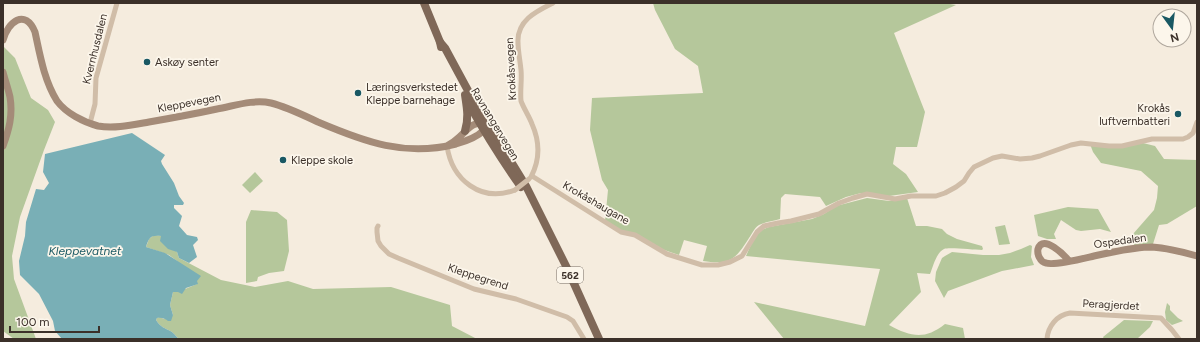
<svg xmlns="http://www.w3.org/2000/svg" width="1200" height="342" viewBox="0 0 1200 342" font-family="Figtree,sans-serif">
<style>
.green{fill:#b5c79b}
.water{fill:#79afb6}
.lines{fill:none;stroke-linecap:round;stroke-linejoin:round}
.street{stroke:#d0bda8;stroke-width:5}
.secondary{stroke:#a48b78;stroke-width:7}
.primary{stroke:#7f6858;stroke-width:8}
.street-bridge{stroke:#d0bda8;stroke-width:5}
.poi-dot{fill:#195863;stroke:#fcf6eb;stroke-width:1.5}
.labels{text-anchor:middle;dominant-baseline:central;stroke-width:3.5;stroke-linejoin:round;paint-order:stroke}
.shield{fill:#fcf6eb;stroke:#756b63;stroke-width:1}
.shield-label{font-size:10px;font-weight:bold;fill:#3b3029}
.street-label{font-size:11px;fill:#3b3029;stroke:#fcf6eb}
.poi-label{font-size:11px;fill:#3b3029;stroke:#fcf6eb;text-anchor:start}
.water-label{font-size:12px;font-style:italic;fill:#195863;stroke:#fcf6eb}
</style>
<rect width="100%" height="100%" fill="#f5ecde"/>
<g class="green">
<path d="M653,3H944L956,5L894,33L925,112L917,147H896L893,164L906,174L918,192L889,196L861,193L846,197L826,206L820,197L785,194L781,198L780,219C773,221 765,222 759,225C754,228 752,234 749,238C735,260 730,265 703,261L707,246L684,240L679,255C653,247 629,235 605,221L608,190L602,180L590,130L592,98L703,93L698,66L675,49L655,10Z"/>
<polygon points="4,47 15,58 31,98 48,110 55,122 44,150 20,217 12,256 14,279 36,339 14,339 3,331 3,49"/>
<polygon points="1139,142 1155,146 1164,159 1197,160 1197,206 1167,224 1159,225 1153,244 1134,246 1133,234 1154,210 1157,198 1158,186 1141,171 1101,163 1093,152 1090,144 1119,148"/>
<polygon points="255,172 263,181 250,193 242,185"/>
<path d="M867,198L889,201L907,198L916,226H927L942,229L947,234L957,239L982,246L983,249L982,250C974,250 949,247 944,249C936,253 933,267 930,274L917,273L921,292L889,325C911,337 925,340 945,324L963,328L965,339H784L754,302L865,326L880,269L746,256L753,240L761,230L769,227L812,219L824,214L836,206Z"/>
<polygon points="1068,207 1098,209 1111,232 1100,229 1081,231 1076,230 1061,220 1054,234 1056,239 1047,239 1038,236 1034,215"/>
<polygon points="251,210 277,212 287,220 289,251 284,271 269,273 258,277 257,281 246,283 246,222"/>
<polygon points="1005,225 1010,244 999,245 995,227"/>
<path d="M154,235L161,236L177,252L179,258L221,280L255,287L288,281L313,289L391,287L450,305L452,326L477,339H179C176,337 175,334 172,332C165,328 160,327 156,320L157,318L160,317L164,319L173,315L170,305L173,292H178L197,284L177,261L169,255L146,247L149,239Z"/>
<polygon points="1030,245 1032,246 1031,257 1034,265 1002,271 948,291 944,298 935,281 936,272 942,258 945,256 952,252 983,255 999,255 1010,253 1021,249"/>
<polygon points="1167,303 1170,306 1170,310 1178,318 1183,321 1172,325 1166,320 1165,312"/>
<polygon points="1124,320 1153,321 1150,327 1137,339 1104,339 1103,337"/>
</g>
<path class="water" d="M132,133L165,155L161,161L162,164L174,183L179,196L184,203L183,205H174V208L182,216L179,226L187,235L197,237L198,240L193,245L197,257L189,263L179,258L177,252L168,249L160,241L161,236C151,235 149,237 146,247L165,253L201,276L197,281L198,284L186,288L182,294L178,292H173L170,305L173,315L171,321H168C166,319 161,317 157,318L156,320C160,327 165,328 172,332C175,334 176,337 179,339H62L55,331L53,321L39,294L20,275L19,261L25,236L26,222L36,189L44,190L49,183L43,172L45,154Z"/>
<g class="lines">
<g class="street">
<polyline points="90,123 95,104 96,78 117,3"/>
<path d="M447,146C452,180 481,203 515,190"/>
<polyline points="532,176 621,232 635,235 667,254 702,265 718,265 730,262 742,256 757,232 764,226 778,223 791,221 819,214 839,203 853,198 867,194 895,199 911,196 936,196 945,193 956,187 964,181 969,173 974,167 993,158 1002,156 1020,159 1032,158 1040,156 1071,145 1081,143 1109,146 1122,146 1152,139 1183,139 1188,137 1193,133 1197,122"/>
<path d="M531,177C540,160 540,142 532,124C529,116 524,109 521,101C520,90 522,80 521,70C520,60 518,51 518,42C517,20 537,11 553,3"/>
<polyline points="378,226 377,228 377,232 378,241 381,246 389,254 398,258 474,289 516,299 567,317 573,321 584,339"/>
<path d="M1047,339C1048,326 1057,315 1070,313L1161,318L1172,330L1179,339"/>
</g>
<g class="secondary">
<path d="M3,40C8,22 25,8 35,32C40,55 44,80 57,101C66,113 83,122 98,126C114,129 132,125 149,122C172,118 194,114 217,109C234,106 253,99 271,103C287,107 303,115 318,122C365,142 405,157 456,144C463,142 477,137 483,131C485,129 486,125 487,123C471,121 468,130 457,139C454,142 450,144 447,146"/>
<path d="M3,72C5,80 8,88 10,97C13,115 9,130 3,146"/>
<path d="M1069,261C1065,256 1043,233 1038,249C1037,254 1040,262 1046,263C1054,266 1085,258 1094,256C1113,252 1133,247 1152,247C1167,248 1183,252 1197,256"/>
</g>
<g class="primary">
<polyline points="424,3 440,42 441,47"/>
<polyline points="440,42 445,48 472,98 526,186 567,268 599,339"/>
<path d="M465,95C467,108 469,118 465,131"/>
<path d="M469,104C485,133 502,160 521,187"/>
</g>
<polyline class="street-bridge" points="515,190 529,179"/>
</g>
<g class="poi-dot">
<circle cx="147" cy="62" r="4"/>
<circle cx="358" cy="93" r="4"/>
<circle cx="1178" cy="114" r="4"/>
<circle cx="283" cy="160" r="4"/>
</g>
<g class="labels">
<rect class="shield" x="557" y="267" width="26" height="16" rx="3"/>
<g class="shield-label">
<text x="570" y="275">562</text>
</g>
<g class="street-label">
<text transform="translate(95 49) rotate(-76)">Kvernhusdalen</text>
<text transform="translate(511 69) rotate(-93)">Krokåsvegen</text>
<text transform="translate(189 103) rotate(-11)">Kleppevegen</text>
<text transform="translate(495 124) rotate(59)">Ravnangervegen</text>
<text transform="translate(596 203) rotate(30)">Krokåshaugane</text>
<text transform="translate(1120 241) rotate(-8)">Ospedalen</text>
<text transform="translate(478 277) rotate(18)">Kleppegrend</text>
<text transform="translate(1111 305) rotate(3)">Peragjerdet</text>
</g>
<g class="poi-label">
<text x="155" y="62">Askøy senter</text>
<text x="366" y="87">Læringsverkstedet<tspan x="366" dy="13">Kleppe barnehage</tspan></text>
<text x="1170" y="108" text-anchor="end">Krokås<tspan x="1170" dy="13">luftvernbatteri</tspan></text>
<text x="291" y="160">Kleppe skole</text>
</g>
<g class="water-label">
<text x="85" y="251">Kleppevatnet</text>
</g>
</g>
<rect width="1200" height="342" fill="none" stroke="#3b3029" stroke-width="8"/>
<g transform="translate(1172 28) rotate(165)"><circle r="19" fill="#fcf6eb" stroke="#afa79d"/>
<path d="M0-3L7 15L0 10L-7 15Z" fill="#195863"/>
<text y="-6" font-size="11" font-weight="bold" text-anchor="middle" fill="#3b3029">N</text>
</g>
<path d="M10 326v6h89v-6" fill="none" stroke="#3b3029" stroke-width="2"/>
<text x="16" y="326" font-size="12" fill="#3b3029" stroke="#fcf6eb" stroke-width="3" paint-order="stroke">100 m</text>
</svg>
